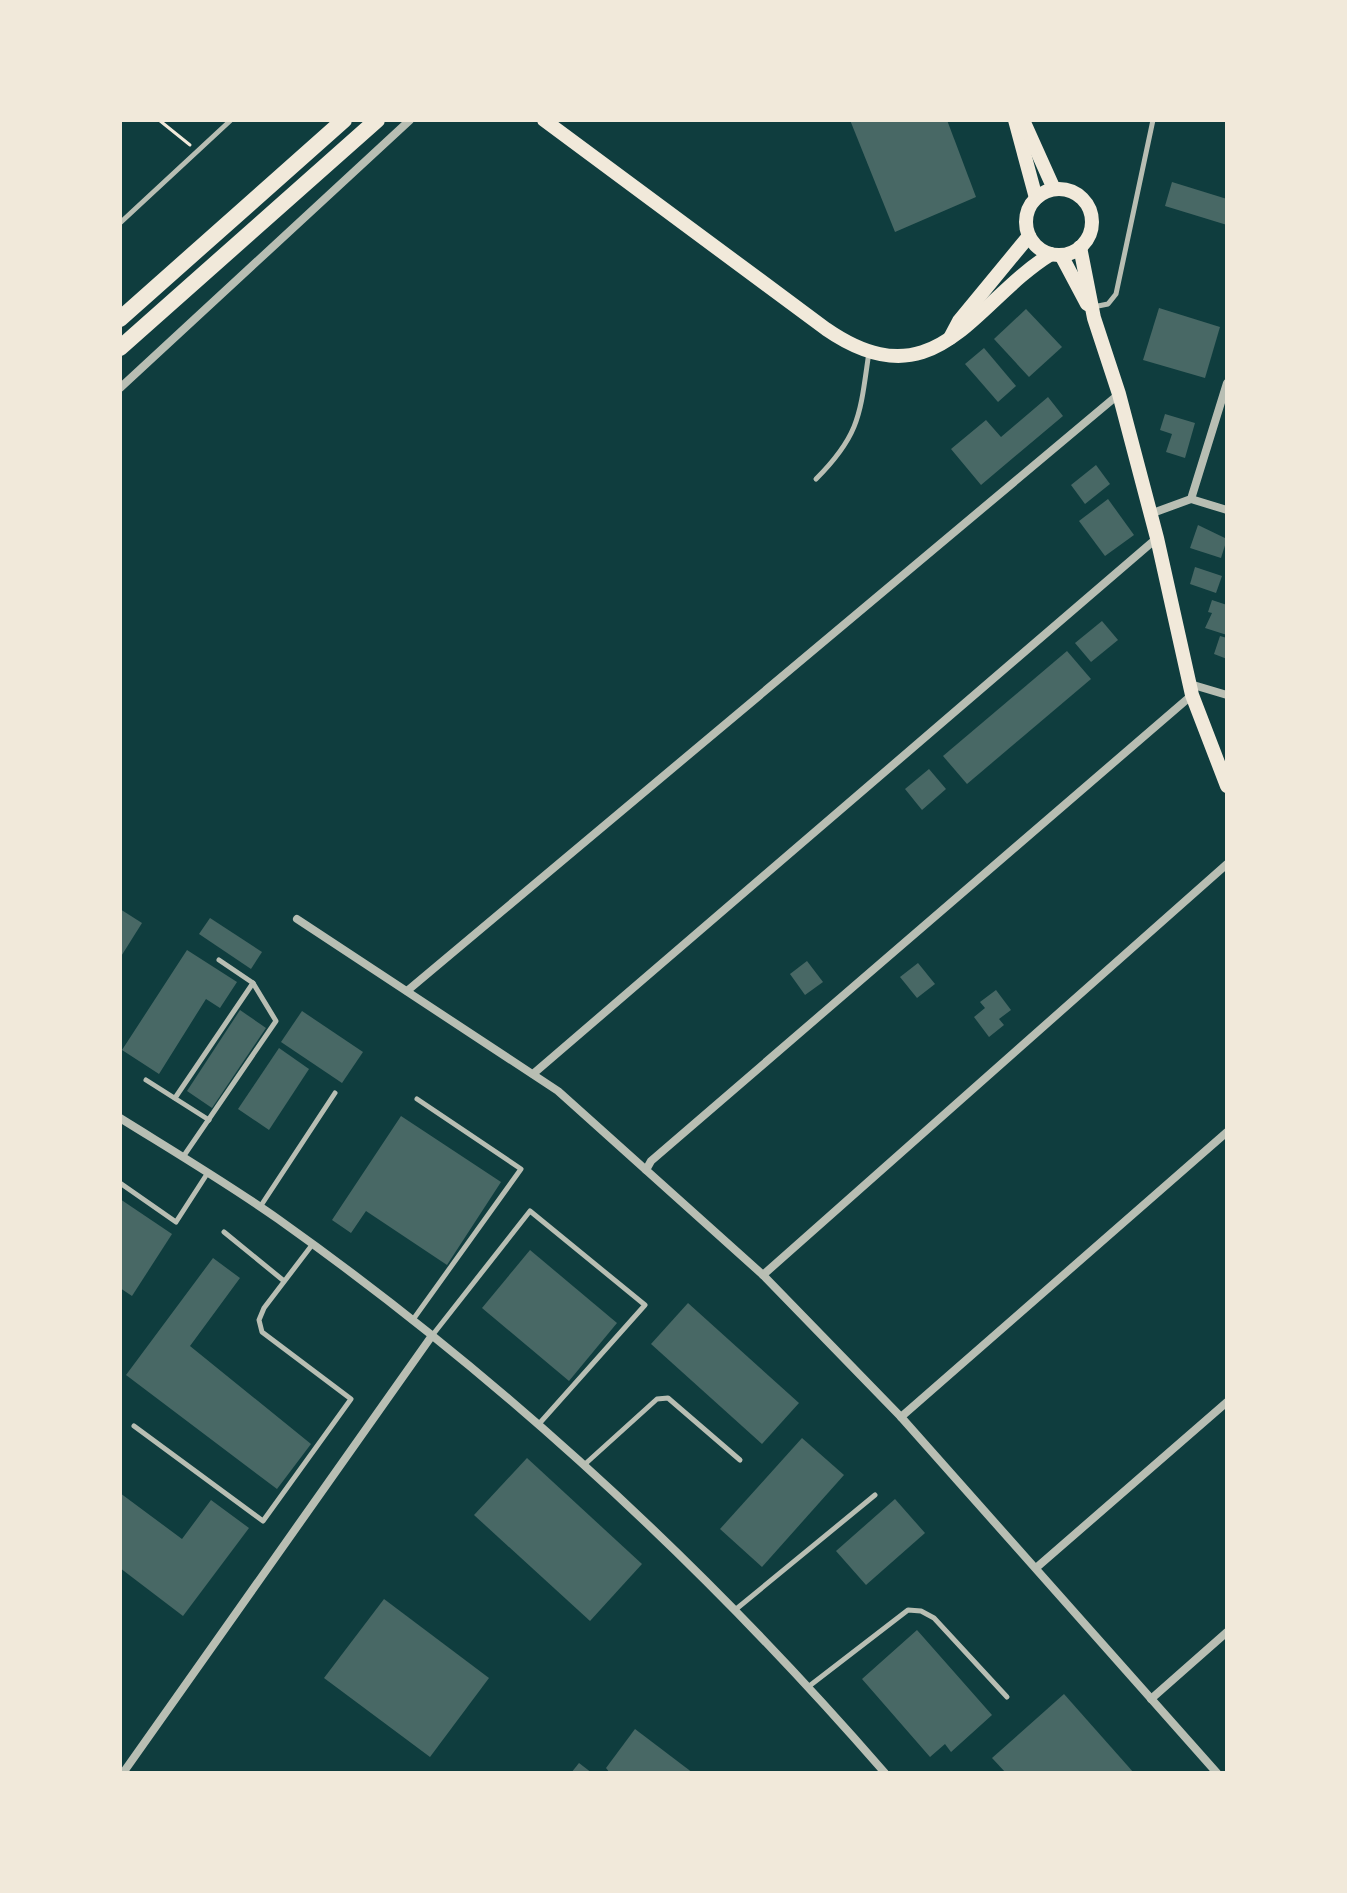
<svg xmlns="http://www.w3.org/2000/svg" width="1347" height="1893" viewBox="0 0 1347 1893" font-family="Raleway,sans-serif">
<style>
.building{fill:#486865}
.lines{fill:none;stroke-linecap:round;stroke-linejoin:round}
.path{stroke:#f1e9da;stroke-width:3}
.service{stroke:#b8beb3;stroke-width:5}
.minor{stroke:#b8beb3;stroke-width:8}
.secondary{stroke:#f1e9da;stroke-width:14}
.trunk{stroke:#f1e9da;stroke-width:16}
</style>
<rect width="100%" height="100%" fill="#0f3d3e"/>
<g class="building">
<polygon points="850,120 947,120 976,197 895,232"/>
<polygon points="1172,182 1227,199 1227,225 1165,206"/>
<polygon points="1159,308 1220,327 1205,378 1143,360"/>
<polygon points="1026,309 1062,347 1029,377 994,339"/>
<polygon points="984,348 1016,386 998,402 965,364"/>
<polygon points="1048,397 1063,416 981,485 951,449 986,420 1001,437"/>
<polygon points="1165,414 1195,423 1185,458 1166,452 1172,434 1160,430"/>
<polygon points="1096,465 1110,484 1085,504 1071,485"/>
<polygon points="1108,499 1134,535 1105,556 1079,521"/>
<polygon points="1198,525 1227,539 1221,558 1190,548"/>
<polygon points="1195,567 1222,576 1216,593 1190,584"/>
<polygon points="1212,600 1227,605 1227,635 1205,628 1212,613 1208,612"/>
<polygon points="1102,621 1118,640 1091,662 1075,643"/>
<polygon points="1220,636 1227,638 1227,659 1214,654"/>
<polygon points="1067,651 1091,679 967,784 943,756"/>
<polygon points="929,769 946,789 922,810 905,789"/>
<polygon points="120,909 142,923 120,958"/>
<polygon points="210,918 262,952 251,969 199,934"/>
<polygon points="187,950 237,982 220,1008 206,999 159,1074 122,1050"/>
<polygon points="807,961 823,982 805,995 790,974"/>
<polygon points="918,963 935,984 917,998 900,977"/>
<polygon points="996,990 1011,1010 999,1019 1004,1025 989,1037 974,1017 985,1008 980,1002"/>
<polygon points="240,1010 266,1028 212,1108 187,1091"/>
<polygon points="302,1011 363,1052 342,1083 281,1042"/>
<polygon points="279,1048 309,1069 269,1130 238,1109"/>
<polygon points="401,1116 501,1182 447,1265 366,1211 351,1233 332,1220"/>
<polygon points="120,1199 172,1234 132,1296 120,1288"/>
<polygon points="530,1250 617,1323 569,1381 482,1308"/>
<polygon points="213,1258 240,1278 190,1346 311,1444 277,1489 126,1375"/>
<polygon points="688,1303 799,1403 762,1444 651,1344"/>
<polygon points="802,1438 844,1475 762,1567 720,1529"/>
<polygon points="527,1458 642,1564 590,1621 474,1515"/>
<polygon points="120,1493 182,1539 211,1500 249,1528 183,1616 120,1568"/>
<polygon points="895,1499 925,1533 866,1585 836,1551"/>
<polygon points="384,1599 489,1678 430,1757 324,1678"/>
<polygon points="917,1630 992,1715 951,1752 945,1744 930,1757 862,1679"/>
<polygon points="1064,1694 1134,1773 1006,1773 992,1758"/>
<polygon points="635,1729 693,1773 610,1773 606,1768"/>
<polygon points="579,1763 592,1773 571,1773"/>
</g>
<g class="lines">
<polyline class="path" points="159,120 190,145"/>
<g class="service">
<polyline points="120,223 231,120"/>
<polyline points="1093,307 1108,304 1116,294 1153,120"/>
<path d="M816,479C861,434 860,413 869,352"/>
<polyline points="146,1080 209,1120"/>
<polyline points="175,1098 253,983"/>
<polyline points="183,1157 276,1021 253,983 219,960"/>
<polyline points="120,1183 176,1222 207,1174"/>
<polyline points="260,1207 335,1093"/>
<polyline points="224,1232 284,1281"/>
<polyline points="412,1321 521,1169 417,1099"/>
<polyline points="431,1337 530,1211 645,1305 538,1425"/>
<polyline points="134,1426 263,1521 351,1399 262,1332 259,1320 264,1308 312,1245"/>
<polyline points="584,1465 657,1399 668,1398 740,1460"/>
<polyline points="735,1610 875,1495"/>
<polyline points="808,1687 908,1610 921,1611 934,1618 1007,1697"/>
</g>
<g class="minor">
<polyline points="120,388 410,120"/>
<polyline points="1191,499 1227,383"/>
<polyline points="1150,514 1191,499 1227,510"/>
<polyline points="1190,684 1227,695"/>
<polyline points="297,919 558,1091 763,1275 901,1417 1217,1773"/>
<polyline points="407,991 1119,394"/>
<polyline points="533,1074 1157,538"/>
<path d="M120,1118C173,1151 227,1183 278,1219C502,1378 705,1566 885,1773"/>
<polyline points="646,1170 651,1161 1192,695"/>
<polyline points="763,1275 1227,864"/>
<polyline points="901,1417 1227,1132"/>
<polyline points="1036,1568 1227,1402"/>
<polyline points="1151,1699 1227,1632"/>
<polyline points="123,1773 431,1337"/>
</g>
<g class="secondary">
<path d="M544,120L826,329C936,405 973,302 1051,254"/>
<polyline points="1015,120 1036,198"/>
<polyline points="1023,120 1054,189"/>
<circle cx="1059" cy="222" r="33"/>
<polyline points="1080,247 1094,318 1119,394 1157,538 1192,695 1227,786"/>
<polyline points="1061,255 1087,304"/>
<polyline points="950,338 959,321 1029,236"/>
</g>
<g class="trunk">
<polyline points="120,319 344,120"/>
<polyline points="120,348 377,120"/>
</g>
</g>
<rect width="1347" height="1893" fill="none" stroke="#f1e9da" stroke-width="244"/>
</svg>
